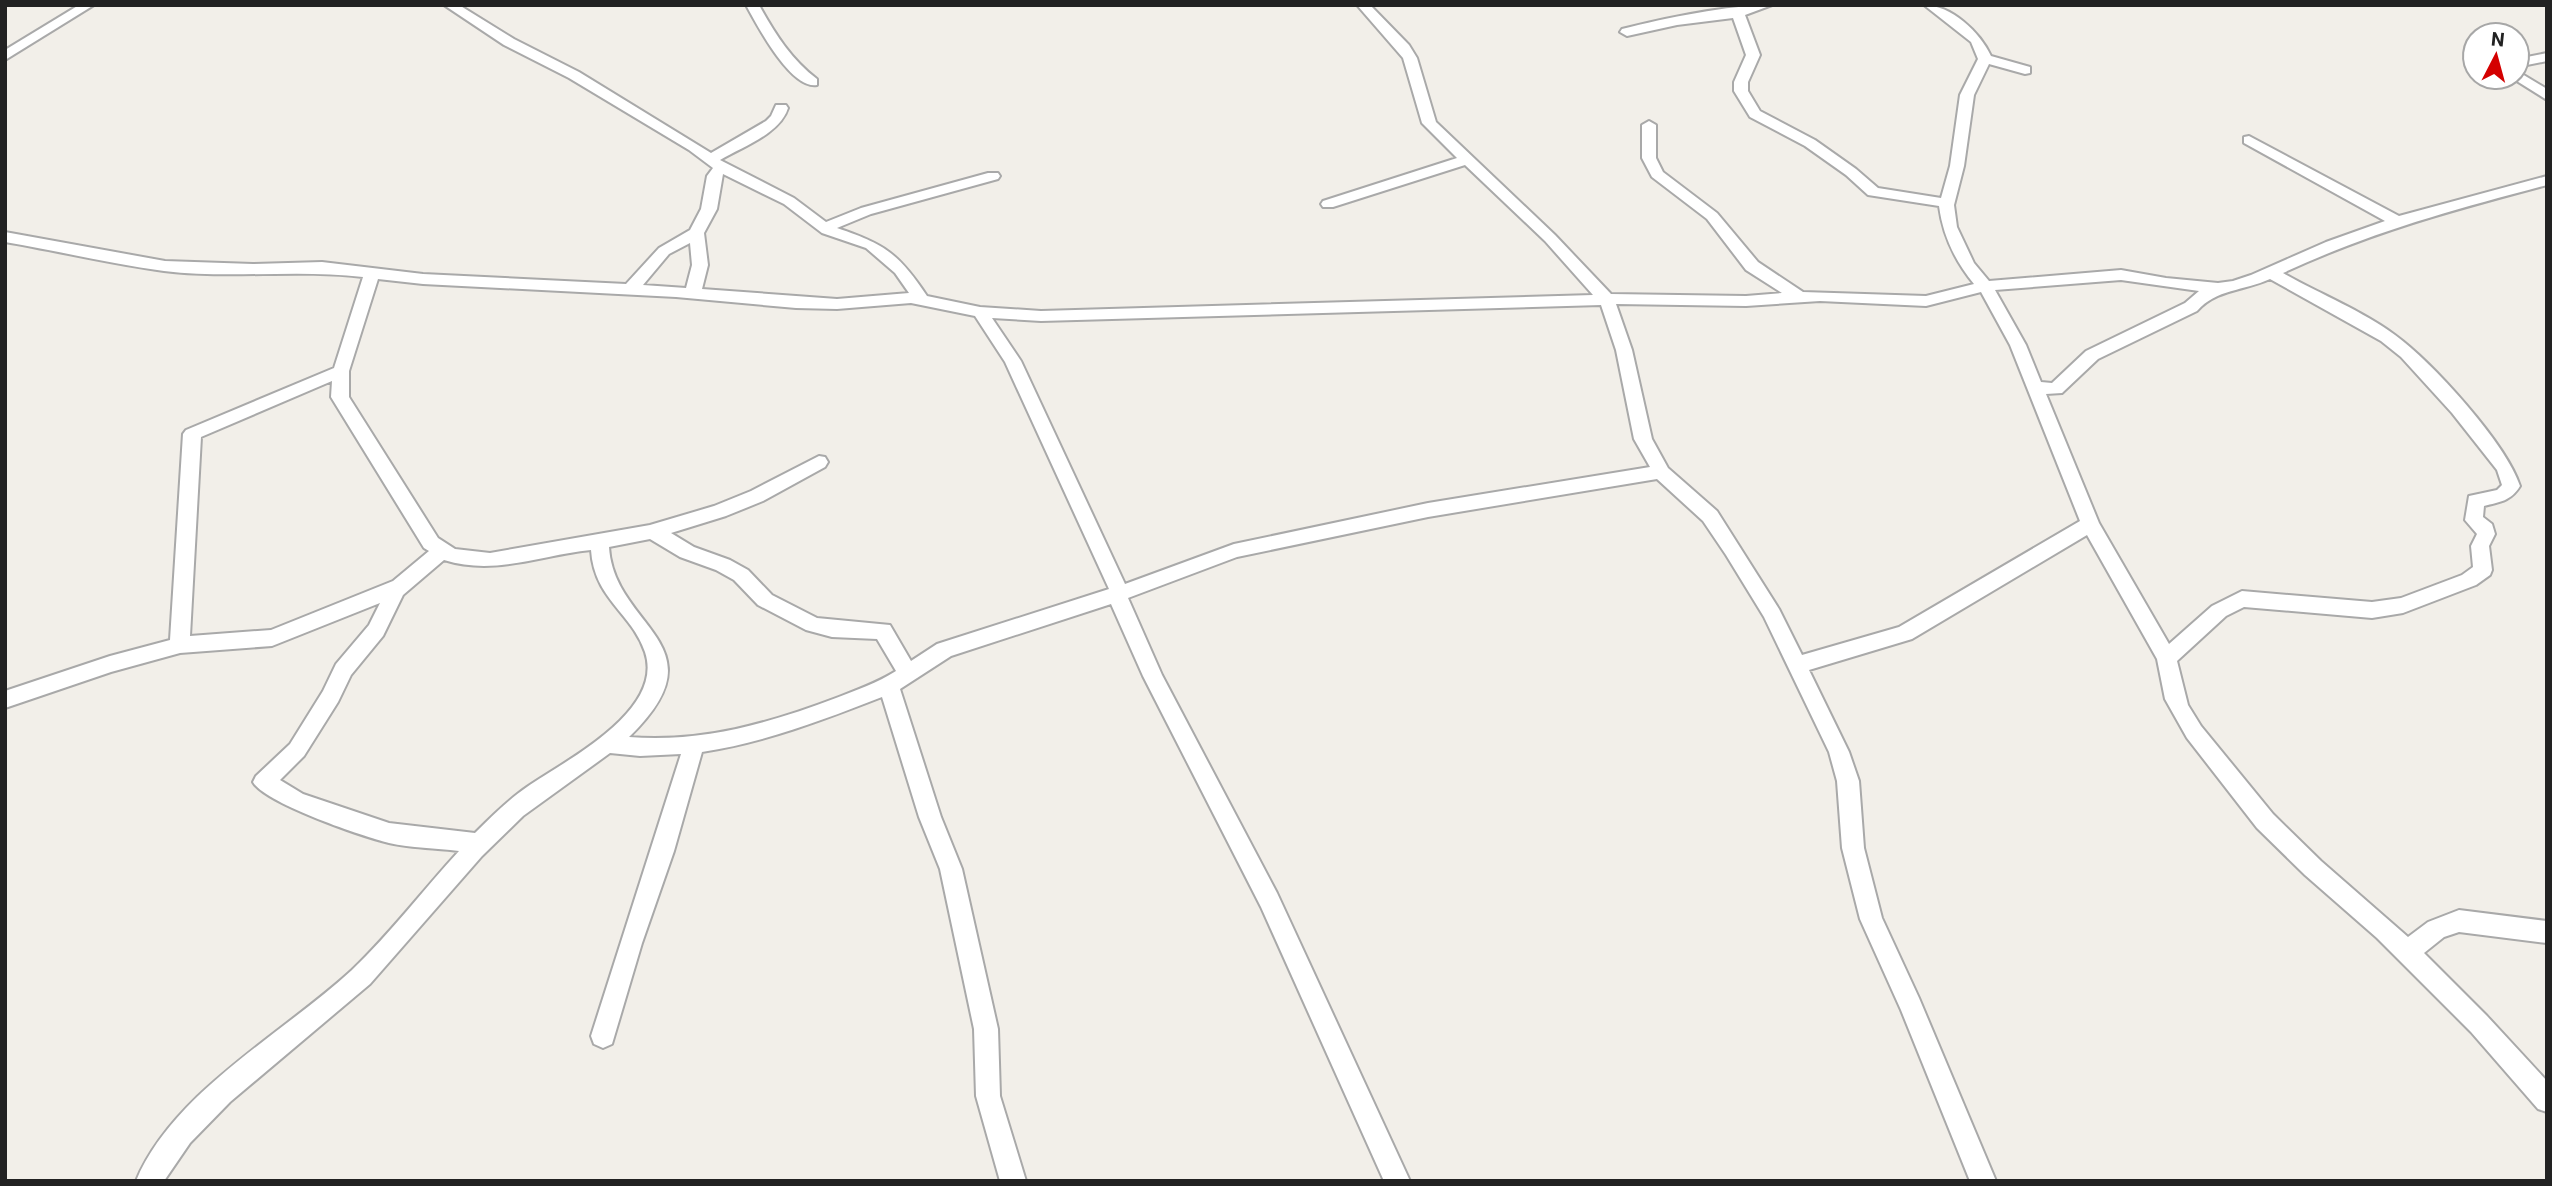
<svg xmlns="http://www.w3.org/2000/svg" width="2552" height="1186" viewBox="0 0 2552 1186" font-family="Roboto,sans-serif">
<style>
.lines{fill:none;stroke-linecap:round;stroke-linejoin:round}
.minor-casing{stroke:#a9a9a9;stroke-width:4}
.minor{fill:#fff;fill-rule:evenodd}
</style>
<rect width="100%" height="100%" fill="#f2efe9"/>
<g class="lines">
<defs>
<g id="minor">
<polygon points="79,5 94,5 5,60 5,50"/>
<path d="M444,5H459L514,39L579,72L711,153L766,121L771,116L776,105H786L788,108C780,134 742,147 720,160L794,198L826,222L861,208L988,173H998L1000,176L998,179L871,214L837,228C885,244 899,254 927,296L980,307L1041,311L1593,295L1545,241L1465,165L1333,207H1323L1321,204L1323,201L1457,158L1422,123L1403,58L1357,5H1370L1409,45L1417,58L1436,122L1555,235L1611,294L1746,296L1782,293L1746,270L1707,219L1652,177L1642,158V125L1649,121L1656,125V158L1663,172L1717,213L1758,262L1803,292L1926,296L1974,284C1955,261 1943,236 1939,206L1868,195L1846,175L1805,146L1750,117L1734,91V82L1746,55L1733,18L1677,25L1627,36L1620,32L1622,29C1666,18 1728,5 1772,5L1745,15L1760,55L1748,82V91L1760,111L1815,140L1856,169L1878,188L1941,198L1950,166L1960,95L1978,59L1971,42L1924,5C1951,5 1980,32 1991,56L2030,67V73L2025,74L1989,64L1974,95L1964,166L1954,205L1957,227L1974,263L1989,281L2121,270L2166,278L2218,283L2233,281L2251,275L2326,242L2385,221L2244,143V137L2249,136L2399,216L2547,176V185C2453,210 2371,232 2283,273C2318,293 2363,311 2395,335C2432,362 2506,443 2520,486C2511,501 2500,502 2484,506L2483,517L2492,524L2495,534L2489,546L2492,570L2490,575L2476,585L2403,613L2372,618L2244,607L2226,616L2177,661L2188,705L2201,726L2273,814L2321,861L2408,937L2428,922L2459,910L2547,921V943L2459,932L2444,937L2424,953L2487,1016L2547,1081V1112L2538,1109L2471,1032L2377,938L2305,875L2257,828L2187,738L2165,699L2157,659L2087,535L1912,639L1809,670L1849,752L1859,781L1864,848L1882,918L1919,998L1996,1181H1970L1901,1010L1860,919L1842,848L1837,781L1829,752L1764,617L1726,555L1703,521L1657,479L1428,517L1237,557L1128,598L1162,675L1277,893L1410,1181H1384L1261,907L1143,676L1111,604L951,656L900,689L941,817L962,869L998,1029L1000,1096L1026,1181H1000L976,1096L974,1029L940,869L919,817L882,697C823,720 766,742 702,752L674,851L642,943L612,1044L603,1048L594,1044L591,1036L681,754L640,756L610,753L523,816L482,856L370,984L230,1102L190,1143L164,1181H136C173,1092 284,1033 352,970C391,933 423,890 459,851C436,848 411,848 389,843C364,837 264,803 253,782L256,776L290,744L323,691L336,664L369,625L380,603L272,646L180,653L111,672L5,708V691L110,656L170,640L183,434L186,430L334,368L363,277C297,269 230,279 164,271C111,264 58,251 5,242V232L165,261L253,264L322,262L423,274L626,284L659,248L690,230L701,209L707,176L713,168L689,150L569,78L504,45ZM723,174L784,204L822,233L866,248L895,273L909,293L837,299L702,289L708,265L704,233L717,209ZM690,243L692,265L686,288L643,285L669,254ZM378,279L423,284L676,297L796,308L837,309L911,303L975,316L1005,362L1109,589L937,644L911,661L890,625L817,618L772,595L748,570L730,560L694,547L671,533L726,516L763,501L825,467L828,462L825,457L819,456L751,491L714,506L650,525L490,553L455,549L438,538L349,397V371ZM2270,279L2381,341L2401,357L2452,413L2497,470L2502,485L2497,490L2469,496L2465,520L2477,534L2471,546L2473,567L2462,575L2401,598L2372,602L2242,591L2212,606L2169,644L2099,523L2046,394L2062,393L2098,359L2197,311C2216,289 2244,291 2270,279ZM2121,280L2199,291L2185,303L2086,351L2052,383L2041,382L2026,345L1995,290ZM1981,292L2010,345L2080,521L1899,627L1802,655L1779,609L1717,511L1668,468L1652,439L1632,350L1616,304L1746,306L1820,301L1926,306ZM1601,305L1616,350L1634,439L1650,467L1428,503L1234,544L1125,584L1021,361L992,318L1041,321ZM332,381L331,397L424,548L429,551L393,581L271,630L190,636L201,437ZM650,539L680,557L716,570L734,580L758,605L806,630L832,637L877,639L896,671C877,683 857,690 836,698C770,723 701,743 629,737C725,644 614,629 609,547ZM591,550C594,599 632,613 645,652C665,711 566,760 527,787C508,800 491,817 475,833L389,823L303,794L280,780L304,756L338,702L351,675L383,636L403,595L444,560C495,576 540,555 591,550Z"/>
<path d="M746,5H759C775,34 791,59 817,79V85C791,90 757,25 746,5Z"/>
<polygon points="2547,53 2547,61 2517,67 2517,59"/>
<polygon points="2517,71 2547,89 2547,100 2512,78 2517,77"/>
</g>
</defs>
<use href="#minor" class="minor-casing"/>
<use href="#minor" class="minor"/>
</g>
<rect width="2552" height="1186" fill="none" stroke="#222222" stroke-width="14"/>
<g transform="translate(2496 56) rotate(6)"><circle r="33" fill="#ffffff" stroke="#a7a7a7" stroke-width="2"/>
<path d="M0-5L12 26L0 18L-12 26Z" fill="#d40000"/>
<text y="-10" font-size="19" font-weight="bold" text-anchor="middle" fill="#222222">N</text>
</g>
</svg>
